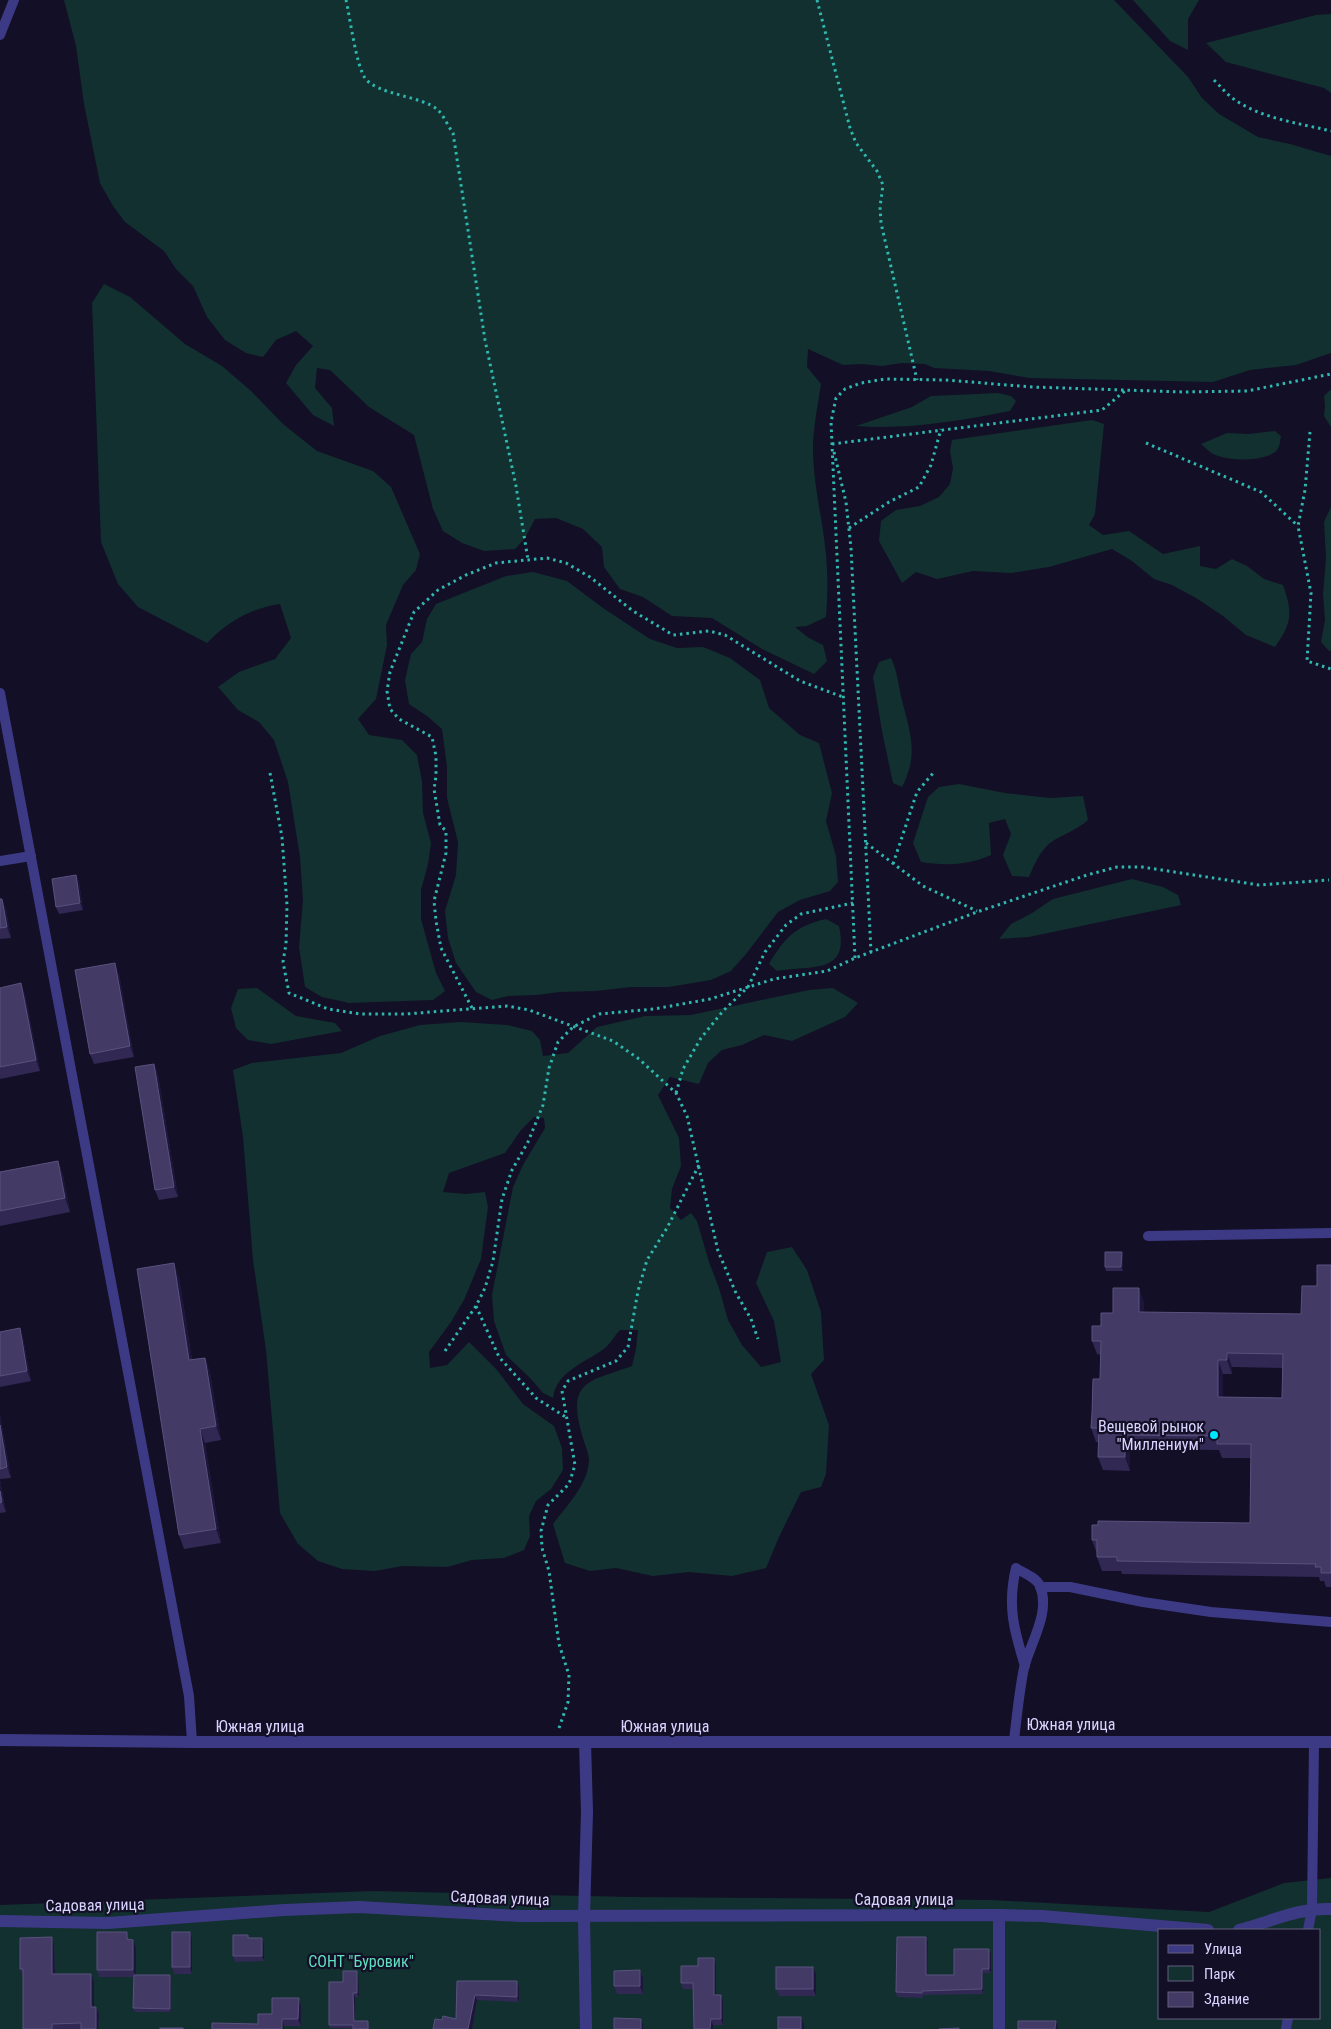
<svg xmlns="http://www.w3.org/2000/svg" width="1331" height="2029" viewBox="0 0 1331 2029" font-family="'Roboto Condensed',sans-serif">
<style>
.green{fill:#12302f;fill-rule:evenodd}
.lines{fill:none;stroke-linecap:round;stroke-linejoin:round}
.path{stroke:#2fb8b0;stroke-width:3;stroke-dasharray:2.5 4;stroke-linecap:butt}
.service{stroke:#3d3a85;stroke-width:10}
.minor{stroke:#3d3a85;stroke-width:12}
.tertiary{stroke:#3d3a85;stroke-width:12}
.wall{fill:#312854;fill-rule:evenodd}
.shaded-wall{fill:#1d163a}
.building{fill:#433a66;stroke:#5a527e;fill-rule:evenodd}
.poi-dot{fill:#00e5ff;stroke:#130f26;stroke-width:2}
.labels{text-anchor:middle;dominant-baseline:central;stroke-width:4.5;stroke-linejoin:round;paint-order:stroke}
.poi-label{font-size:16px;fill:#d9d4ff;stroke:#130f26;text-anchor:end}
.street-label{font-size:16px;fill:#d9d4ff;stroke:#130f26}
.park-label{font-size:16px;fill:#5fe0c0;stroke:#130f26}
</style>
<rect width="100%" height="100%" fill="#130f26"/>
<g class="green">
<path d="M64,0H1114L1188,77L1202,98L1219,114L1258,137L1290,144L1331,156V353L1296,365L1250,370L1213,382L1029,378L989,371L934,368L925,364L902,363L882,366L862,364L843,365L808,349L807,367L821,384C818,405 813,427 813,449C813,490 826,530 827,571C828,586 827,602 826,617L807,626L795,627L809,638L823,645L827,661L814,674L762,649L712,618L672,616L643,597L620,589L604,567L602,547L583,529L556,518L535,519L525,538L515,549L484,551L462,543L443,531L433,509L414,435L369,407L330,370L317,368L315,388L332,408L334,426L313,415L286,383L296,365L313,346L296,331L276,340L263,357L246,353L225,340L207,317L193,286L176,269L164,251L125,222L113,206L100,183L84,104L76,46Z"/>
<polygon points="1133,0 1199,0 1188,19 1188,50 1170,41"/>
<polygon points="1331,14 1331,93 1324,88 1226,62 1206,43 1316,15"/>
<path d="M104,284L130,297L185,344L222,366L251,391L283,424L317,451L373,471L391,487L420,554L416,570L403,585L386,625L387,645L376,699L358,719L369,735L402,740L417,755L422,781L423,813L431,843L428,864L421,890V919L436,973L445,991L433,1000L349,1003L322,997L305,987L299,947L303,900L300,857L288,782L274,740L259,722L238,710L218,687L239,672L275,659L291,638L280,604C249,609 229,621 207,643L138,607L118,584L101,542L92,303Z"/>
<polygon points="1330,390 1331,391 1331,427 1324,416 1325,406 1324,396"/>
<path d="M998,393L1011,396L1016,401L1010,411C959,421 908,430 856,426L912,407L931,396Z"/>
<path d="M1092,420L1104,424L1095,514L1089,525L1103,535L1129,531L1163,554L1200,546V566L1216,569L1232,559L1247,566L1264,579L1283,585C1293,613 1292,623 1275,647L1246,635L1223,616L1196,598L1172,585L1154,579L1132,561L1112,549L1049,567L1011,573L973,571L937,579L916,572L902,583L879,541L881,521L896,510L920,506L939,497L950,484L953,468L950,451L952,440Z"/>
<path d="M1275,431L1281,436C1280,440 1280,447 1277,450C1265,463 1228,461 1213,454C1209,452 1205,447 1201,444L1227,433L1249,434Z"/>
<polygon points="1331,507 1331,650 1329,651 1321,642 1325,620 1323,594 1326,558 1324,522"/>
<polygon points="533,572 567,581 603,608 650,639 677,648 703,647 730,658 760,680 769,708 800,735 819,743 832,793 826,821 836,856 838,882 830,891 800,900 778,912 746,954 731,971 711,980 669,987 631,987 596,991 560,992 536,995 508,996 492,1000 476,992 456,963 448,938 445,911 456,875 458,842 447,798 447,767 442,729 427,716 409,704 405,680 411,654 422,642 427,619 436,604 506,576"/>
<path d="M891,658C897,671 898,682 901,696C909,730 920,753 902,787L893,783L882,731L873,677L879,662Z"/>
<path d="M959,784L1005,793L1050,798L1083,796L1088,820C1077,830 1063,834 1050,843C1040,851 1034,865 1029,877L1012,876L1003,855L1011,834L1005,819L989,823L991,855C969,865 945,866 921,862L913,843L928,797L939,787Z"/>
<polygon points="1132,879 1163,887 1178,895 1181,905 1029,937 999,939 1011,924 1032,913 1053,899"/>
<path d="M826,919L839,926C850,975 811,965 777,971L769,964C785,937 796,926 826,919Z"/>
<polygon points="257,988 296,1016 335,1023 342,1031 271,1044 248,1040 236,1028 231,1008 238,989"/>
<path d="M833,988L858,1003L845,1017L792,1041L764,1035L742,1045L722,1050L708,1063L699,1084L670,1077L658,1095L679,1138L681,1166L672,1189L670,1208L681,1220L691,1213L697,1221L709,1262L719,1288L728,1320L742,1345L761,1367L781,1362L774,1321L756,1283L767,1252L792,1247L807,1270L821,1312L824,1360L811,1374L829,1425L826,1474L821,1487L801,1492L779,1537L766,1568L732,1576L689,1572L653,1576L616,1568L590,1571L565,1563L553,1524C567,1505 587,1486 589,1461C589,1453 584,1443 582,1435C567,1381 587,1382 632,1366L636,1349L638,1330H620C615,1335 611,1343 605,1348C586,1363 557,1370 553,1398L543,1393L531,1379L506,1355L494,1321L492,1295L513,1187L523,1165L545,1128L544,1118L534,1117L521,1130L505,1153L449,1173L443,1192L466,1194L485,1192L488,1207L481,1259L464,1300L451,1322L429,1352L430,1368L447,1365L469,1342L497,1370L523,1404L554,1426L562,1448L563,1470L551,1489L536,1501L529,1516L530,1536L524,1550L504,1558L472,1560L447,1567L402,1566L375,1571L342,1569L318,1561L298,1544L280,1513L266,1350L253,1260L243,1137L233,1070L252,1063L341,1053L380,1036L420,1025L461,1022L507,1025L532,1031L540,1040L543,1056L568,1053L597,1027L645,1016L691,1015L809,990Z"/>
<path d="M1331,1878V2029H0V1905L374,1891L631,1897L992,1900L1209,1912L1284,1883ZM1160,1930H1320V2018H1160Z"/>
</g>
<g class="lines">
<g class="path">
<path d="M346,0C350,17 356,65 365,78C377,95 423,96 438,110C444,116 448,126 453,133L485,340L516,486L528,560"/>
<polyline points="817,0 850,128 856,143 877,171 883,185 880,207 881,223 917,380"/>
<path d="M1214,80C1220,86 1225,92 1231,97C1258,118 1298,123 1331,131"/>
<polyline points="1310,432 1305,490 1298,526 1311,593 1307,661 1331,669"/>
<polyline points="1146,443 1261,492 1298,526"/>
<polyline points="832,444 1102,410 1126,390"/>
<polyline points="834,452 846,502 851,548 871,952"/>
<polyline points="849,528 889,502 919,487 931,465 941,429"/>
<polyline points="270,773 282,837 287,905 286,944 283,962 289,993 328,1009 360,1014 406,1014 507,1006 529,1010 613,1041 639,1059 676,1093 687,1116 718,1251 736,1293 751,1319 758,1339"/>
<polyline points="866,843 923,886 977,911"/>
<polyline points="893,864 917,792 934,772"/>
<polyline points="855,958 831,422 836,398 845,389 861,383 885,379 946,380 1032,387 1184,392 1247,391 1331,374"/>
<polyline points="472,1008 441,948 436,921 434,901 446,853 446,831 440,825 434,789 436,776 436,756 432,737 399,719 390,709 387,691 390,672 414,612 438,590 466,575 496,563 547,558 566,563 590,577 633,611 673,635 709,631 725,635 800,681 843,697"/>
<polyline points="676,1093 683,1069 701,1038 723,1011 748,987 765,952 786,925 801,914 853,903"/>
<polyline points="476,1306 499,1357 536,1398 567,1418"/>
<polyline points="445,1351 476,1306 485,1288 493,1261 502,1199 512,1170 528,1142 543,1105 549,1068 558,1042 573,1027 599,1014 654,1009 710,999 774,979 827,971 855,958 977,912 1087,875 1117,867 1142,867 1259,885 1329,880"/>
<polyline points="559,1728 568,1702 569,1675 559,1644 549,1571 542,1548 541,1531 548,1505 569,1484 575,1465 562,1391 568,1381 616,1361 628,1347 638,1291 647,1260 667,1228 699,1165"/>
</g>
<g class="service">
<polyline points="0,35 14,0"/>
<polyline points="0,693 189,1696 192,1742"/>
<polyline points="0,861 31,856"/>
<polyline points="1148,1236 1331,1233"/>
<polyline points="1040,1587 1070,1587 1143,1602 1211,1612 1331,1622"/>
<path d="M1014,1740C1017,1716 1019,1692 1024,1668C1030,1643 1051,1613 1040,1586C1036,1577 1023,1573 1016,1568C1007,1606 1014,1630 1025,1666"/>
<polyline points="1308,1930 1312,1909 1314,1742"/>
<polyline points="1286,2029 1288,2018"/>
</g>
<g class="minor">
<polyline points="585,1742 587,1812 584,1916 586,2029"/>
<polyline points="999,1915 999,2029"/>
<polyline points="0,1921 108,1923 284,1910 359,1907 521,1916 999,1915 1042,1916 1208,1930"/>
<path d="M1239,1930C1271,1922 1296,1908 1331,1909"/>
</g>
<polyline class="tertiary" points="0,1740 192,1742 1331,1742"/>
</g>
<g class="wall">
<polygon points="76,875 79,882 83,910 59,914 56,907"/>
<polygon points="0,899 2,899 6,910 11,938 0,939"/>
<polygon points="119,974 134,1057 94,1064 90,1054"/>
<polygon points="0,988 25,994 40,1071 0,1079"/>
<polygon points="154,1064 158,1075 178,1197 159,1200 155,1190"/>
<polygon points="58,1161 63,1175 70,1212 0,1226 0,1172"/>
<polygon points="1123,1255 1123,1271 1106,1271 1105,1267"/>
<path d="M1331,1265V1587H1326L1324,1581H1320L1319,1577L1122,1574L1121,1571H1102L1097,1557V1554L1092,1540L1250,1523L1251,1458H1222L1219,1450L1130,1449V1471L1103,1470L1098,1457V1442H1096L1091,1428L1100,1379L1101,1355L1097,1354L1092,1341L1113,1313L1144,1302V1312L1301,1314L1317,1286ZM1232,1367L1283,1368L1282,1398L1223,1397V1374H1232Z"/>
<polygon points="179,1277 192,1360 205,1358 210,1372 221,1440 205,1443 221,1543 184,1549 179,1535"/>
<polygon points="0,1332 23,1338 31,1381 0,1387"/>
<polygon points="0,1415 11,1478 0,1479"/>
<polygon points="0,1480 6,1512 0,1513"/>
<polygon points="249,1938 264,1944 264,1961 235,1962 233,1956"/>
<polygon points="129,1939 133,1940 136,1947 136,1975 170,1975 171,1979 171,2012 135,2012 133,2008 134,1977 99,1977 97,1970"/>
<polygon points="192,1939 192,1974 174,1974 172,1967"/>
<polygon points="928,1942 927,1975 954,1975 991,1954 991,1973 983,1973 983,1994 923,1995 923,1998 897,1997 896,1992"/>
<polygon points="54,1944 55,1974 91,1974 94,1981 94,2007 99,2014 98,2029 23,2029 23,1976 20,1969"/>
<polygon points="714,1958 716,1964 716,1995 723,2001 723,2025 713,2025 713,2029 694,2029 693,1989 683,1989 681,1983 698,1966"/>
<polygon points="640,1970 643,1978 643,1994 617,1994 614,1986"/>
<polygon points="816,1974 816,1996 779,1996 776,1989"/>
<polygon points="358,1975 359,1997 355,1997 355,2021 369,2025 369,2029 330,2028 329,2025"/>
<polygon points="457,1981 517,1981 519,1987 519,2002 477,2000 472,2029 442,2020 456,2019"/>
<polygon points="299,1998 301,2005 301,2026 284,2026 258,2024 272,2014"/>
</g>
<g class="shaded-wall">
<polygon points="76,875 79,882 83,910 80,903"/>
<polygon points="2,899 6,910 11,938 7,927"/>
<polygon points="115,963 119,974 134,1057 130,1046"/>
<polygon points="21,983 25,994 40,1071 36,1060"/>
<polygon points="154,1064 158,1075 178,1197 174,1187"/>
<polygon points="58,1161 63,1175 70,1212 65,1198"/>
<polygon points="1122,1252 1123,1255 1123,1271 1121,1267"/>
<polygon points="174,1263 179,1277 194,1374 189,1360"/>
<polygon points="1139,1288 1144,1302 1144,1325 1139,1312"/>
<polygon points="20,1328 23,1338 31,1381 27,1371"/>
<polygon points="1227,1353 1232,1367 1232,1374 1227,1360"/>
<polygon points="205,1358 210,1372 221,1440 216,1426"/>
<polygon points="1218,1360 1223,1374 1223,1411 1218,1397"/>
<polygon points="0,1415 11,1478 7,1467 0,1425"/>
<polygon points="200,1429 205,1443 221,1543 216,1529"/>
<polygon points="1125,1435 1130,1449 1130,1471 1125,1457"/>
<polygon points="0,1480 6,1512 2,1502 0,1491"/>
<polygon points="190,1932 192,1939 192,1974 190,1967"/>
<polygon points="52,1937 54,1944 55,1981 52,1974"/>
<polygon points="926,1937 928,1942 927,1979 926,1975"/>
<polygon points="262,1938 264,1944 264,1961 262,1956"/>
<polygon points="133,1940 136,1947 136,1977 133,1970"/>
<polygon points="989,1949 991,1954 991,1973 989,1969"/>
<polygon points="714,1958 716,1964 716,2001 714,1995"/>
<polygon points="813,1967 816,1974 816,1996 813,1989"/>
<polygon points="982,1969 983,1973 983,1994 982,1989"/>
<polygon points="640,1970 643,1978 643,1994 640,1986"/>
<polygon points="357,1971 358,1975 359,1997 357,1993"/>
<polygon points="91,1974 94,1981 94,2014 91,2007"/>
<polygon points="170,1975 171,1979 171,2012 170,2009"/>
<polygon points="517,1981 519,1987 519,2002 517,1997"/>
<polygon points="353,1993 355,1997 355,2025 354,2021"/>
<polygon points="475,1995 477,2000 472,2029 468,2029"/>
<polygon points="721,1995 723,2001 723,2025 721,2019"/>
<polygon points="299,1998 301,2005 301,2026 298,2019"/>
<polygon points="96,2007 99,2014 98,2029 96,2029"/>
<polygon points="801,2017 804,2024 804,2029 801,2029"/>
<polygon points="282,2019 284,2026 284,2029 282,2029"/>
<polygon points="641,2019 643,2025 643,2029 641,2029"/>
<polygon points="711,2019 713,2025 713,2029 710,2029"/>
<polygon points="1056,2021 1058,2029 1055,2029"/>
</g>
<g class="building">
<polygon points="76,875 80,903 56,907 52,879"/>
<polygon points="0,899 2,899 7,927 0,928"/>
<polygon points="115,963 130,1046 90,1054 75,970"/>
<polygon points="21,983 36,1060 0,1067 0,988"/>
<polygon points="154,1064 174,1187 155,1190 135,1067"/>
<polygon points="58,1161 65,1198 0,1211 0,1172"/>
<polygon points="1105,1252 1122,1252 1121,1267 1105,1267"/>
<polygon points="174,1263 189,1360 205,1358 216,1426 200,1429 216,1529 179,1535 137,1269"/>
<path d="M1317,1265H1331V1573H1321V1567H1315L1316,1564L1117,1561V1557H1097V1540H1092V1525H1098V1521L1250,1523L1251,1444H1217V1436L1125,1435V1457H1098L1099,1428H1091L1092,1413L1093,1379H1100L1101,1341H1092V1326H1101V1313H1113V1288H1139V1312L1301,1314L1302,1286H1317ZM1227,1353L1283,1354L1282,1398L1218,1397V1360H1227Z"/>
<polygon points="20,1328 27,1371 0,1376 0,1332"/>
<polygon points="0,1425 7,1467 0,1469"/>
<polygon points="0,1491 2,1502 0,1503"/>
<polygon points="97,1932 127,1932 127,1939 133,1940 133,1970 97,1970"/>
<rect x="172" y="1932" width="18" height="35"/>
<polygon points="233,1935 248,1935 248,1938 262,1938 262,1956 233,1956"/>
<polygon points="52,1937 52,1974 91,1974 91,2007 96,2007 96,2029 81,2029 81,2023 52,2024 52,2029 23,2029 23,1969 20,1969 20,1938"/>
<polygon points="897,1937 926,1937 926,1975 954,1975 954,1949 989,1949 989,1969 982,1969 982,1989 922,1991 922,1993 896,1992"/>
<polygon points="698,1958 714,1958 714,1995 721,1995 721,2019 711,2019 710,2029 694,2029 693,1983 681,1983 681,1966 698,1966"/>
<rect x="776" y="1967" width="37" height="22"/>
<polygon points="640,1970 640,1986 614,1986 614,1971"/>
<polygon points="343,1971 357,1971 357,1993 353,1993 354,2021 368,2021 368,2029 353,2029 353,2025 329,2025 329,1982 343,1982"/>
<polygon points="134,1975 170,1975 170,2009 133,2008"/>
<polygon points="457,1981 517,1981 517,1997 475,1995 468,2029 433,2029 435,2019 442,2020 443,2016 456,2019"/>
<polygon points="272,1998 299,1998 298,2019 282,2019 282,2029 212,2029 212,2023 258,2024 258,2014 272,2014"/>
<rect x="778" y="2017" width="23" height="12"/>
<polygon points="614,2018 641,2019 641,2029 614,2029"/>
<polygon points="1018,2021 1056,2021 1055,2029 1018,2029"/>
<rect x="160" y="2028" width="23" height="1"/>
<polygon points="959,2028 959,2029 939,2029"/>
</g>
<circle class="poi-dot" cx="1214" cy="1435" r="5"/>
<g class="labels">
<g class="poi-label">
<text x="1204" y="1426">Вещевой рынок<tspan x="1204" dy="18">"Миллениум"</tspan></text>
</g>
<g class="street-label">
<text x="1071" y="1724">Южная улица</text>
<text x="260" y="1726">Южная улица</text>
<text x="665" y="1726">Южная улица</text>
<text transform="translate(500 1898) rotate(2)">Садовая улица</text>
<text x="904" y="1899">Садовая улица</text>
<text transform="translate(95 1905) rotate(-1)">Садовая улица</text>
</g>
<g class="park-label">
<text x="361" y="1961">СОНТ "Буровик"</text>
</g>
</g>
<rect x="1158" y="1929" width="162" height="90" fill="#130f26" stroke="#625e7d"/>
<rect x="1168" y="1945" width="25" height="8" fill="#3d3a85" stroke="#625e7d"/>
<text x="1204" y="1954" font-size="15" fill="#d9d4ff">Улица</text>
<rect x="1168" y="1966" width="25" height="15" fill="#12302f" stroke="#625e7d"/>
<text x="1204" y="1979" font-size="15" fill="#d9d4ff">Парк</text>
<rect x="1168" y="1992" width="25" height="15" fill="#433a66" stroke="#625e7d"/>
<text x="1204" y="2004" font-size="15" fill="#d9d4ff">Здание</text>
</svg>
